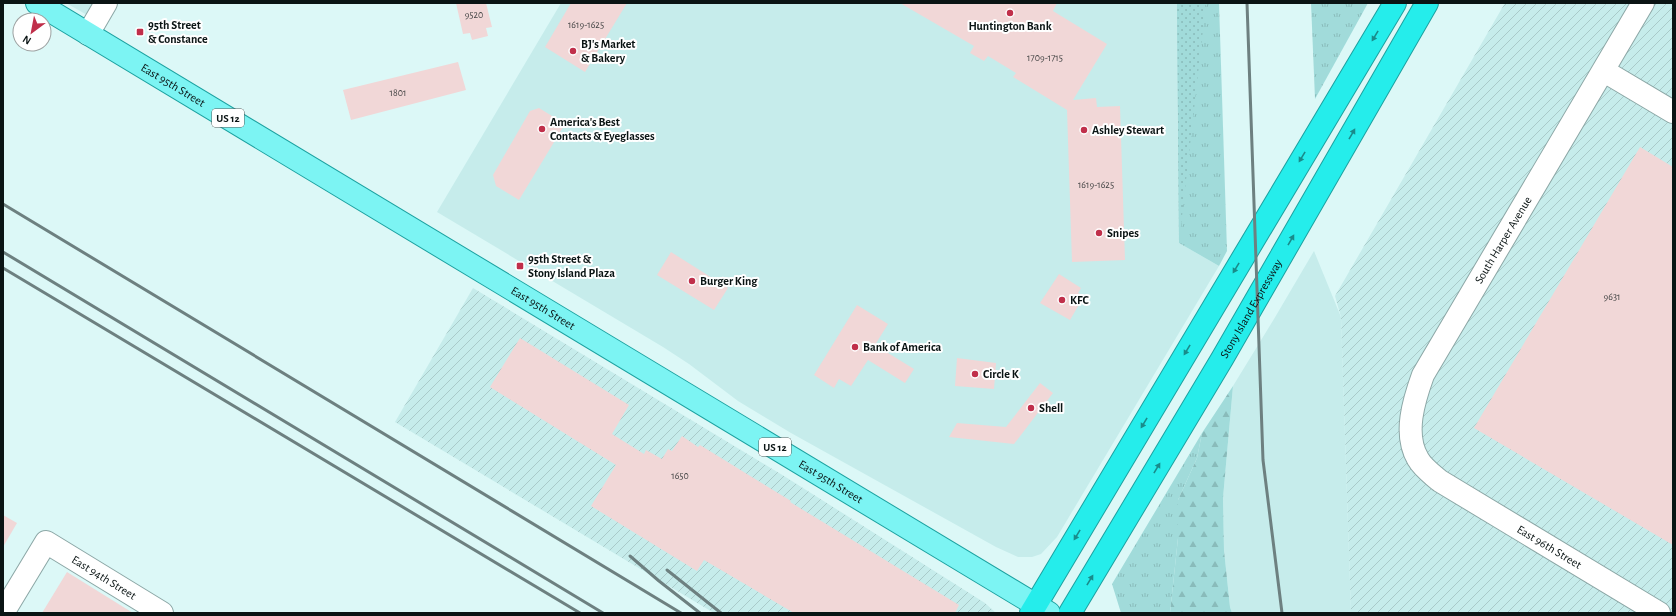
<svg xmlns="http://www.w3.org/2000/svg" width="1676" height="616" viewBox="0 0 1676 616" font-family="'Alegreya Sans',sans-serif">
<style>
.built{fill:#c6eceb}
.industrial{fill:url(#industrial-furrows)}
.grass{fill:url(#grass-tufts)}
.forest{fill:url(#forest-firs)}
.park{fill:url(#park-dots)}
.building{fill:#f1d7d7}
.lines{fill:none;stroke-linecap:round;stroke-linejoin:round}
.minor-casing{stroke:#8ca7a6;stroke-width:24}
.major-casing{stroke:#1ca1a0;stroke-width:24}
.highway-casing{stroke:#1ca1a0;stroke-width:24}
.minor{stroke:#fff;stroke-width:22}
.major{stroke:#7cf4f3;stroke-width:22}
.highway{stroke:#25edeb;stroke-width:22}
.rail{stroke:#6d8080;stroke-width:3}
.oneway{fill:#198b8a}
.poi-dot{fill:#c02f4a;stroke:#fff;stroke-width:1.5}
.labels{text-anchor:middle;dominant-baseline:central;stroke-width:4;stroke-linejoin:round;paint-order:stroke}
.number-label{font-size:10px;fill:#444545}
.shield{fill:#fff;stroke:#545a5a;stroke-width:1}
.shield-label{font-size:11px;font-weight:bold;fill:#0a1414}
.poi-label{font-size:12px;font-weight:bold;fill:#0a1414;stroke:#fff;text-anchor:start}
.street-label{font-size:12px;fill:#0a1414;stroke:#fff}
</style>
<defs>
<pattern id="industrial-furrows" width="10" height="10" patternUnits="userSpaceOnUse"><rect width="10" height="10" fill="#c6eceb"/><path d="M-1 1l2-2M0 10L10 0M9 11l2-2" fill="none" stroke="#a9cac9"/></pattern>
<pattern id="grass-tufts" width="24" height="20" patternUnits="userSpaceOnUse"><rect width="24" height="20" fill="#a1dbda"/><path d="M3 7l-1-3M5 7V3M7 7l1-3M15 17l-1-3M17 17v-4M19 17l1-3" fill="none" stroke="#89bbba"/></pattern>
<pattern id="forest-firs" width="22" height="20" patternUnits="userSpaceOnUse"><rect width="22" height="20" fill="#a1dbda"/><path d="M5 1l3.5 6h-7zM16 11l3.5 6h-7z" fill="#89bbba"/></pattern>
<pattern id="park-dots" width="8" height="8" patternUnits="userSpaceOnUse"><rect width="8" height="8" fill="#a1dbda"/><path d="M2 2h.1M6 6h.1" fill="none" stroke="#89bbba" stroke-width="1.8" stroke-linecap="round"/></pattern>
</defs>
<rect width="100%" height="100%" fill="#dcf8f7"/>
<g class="built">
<polygon points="66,3 94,3 87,15"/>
<polygon points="561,3 1177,3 1179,243 1219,266 1057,537 1041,554 1032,557 1018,557 996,547 791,433 738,401 689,364 663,347 437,212"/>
<polygon points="1314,251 1341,317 1351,613 1232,613 1230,607 1224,550 1223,498 1233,386 1274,319"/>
</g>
<g class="industrial">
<polygon points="1505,3 1673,3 1673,613 1351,613 1341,317 1335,296"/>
<polygon points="473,288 784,476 985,603 996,613 714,613 395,422"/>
</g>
<g class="grass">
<polygon points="1177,3 1219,3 1227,251 1219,266 1179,243"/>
<polygon points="1311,3 1368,3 1315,99"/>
<polygon points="1202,433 1197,458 1178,500 1178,538 1170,613 1121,613 1112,584"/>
</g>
<polygon class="forest" points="1233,386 1223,498 1224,550 1230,607 1232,613 1170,613 1178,538 1178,500 1197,458 1202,433"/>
<polygon class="park" points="1177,3 1206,3 1179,243"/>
<g class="building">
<polygon points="456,3 486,3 492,27 486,28 488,36 472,40 470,33 463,34"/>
<polygon points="571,3 627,3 585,72 545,47"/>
<polygon points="900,3 1057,3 1053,11 1107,44 1073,100 1096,98 1097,107 1120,106 1125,260 1072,262 1067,110 1013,77 1016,73 988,56 984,61 970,53 974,46"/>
<polygon points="458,62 466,90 351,120 343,90"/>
<polygon points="539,108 565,124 519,200 496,186 493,175 530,111"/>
<polygon points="1640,147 1673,167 1673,545 1474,428"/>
<polygon points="671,252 728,288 714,310 657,275"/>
<polygon points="1059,274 1081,288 1078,293 1084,296 1070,320 1040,303"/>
<polygon points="857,305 888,324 875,345 914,369 905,383 868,360 851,386 839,379 834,388 814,375"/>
<polygon points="520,338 629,405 612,434 644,454 646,450 662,459 668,449 672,451 682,436 698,447 700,445 791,501 790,502 959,605 955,613 794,613 704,560 697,571 591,506 616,465 490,387"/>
<polygon points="957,358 996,363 994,389 955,386"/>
<polygon points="1040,383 1053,393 1014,444 949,437 957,423 1006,427"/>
<polygon points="3,515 17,523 3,547"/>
<polygon points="67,572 133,613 42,613"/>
</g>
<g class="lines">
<defs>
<g id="minor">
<path id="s1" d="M1643,3L1423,375C1414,400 1403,434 1418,459C1423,468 1432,474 1440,481L1659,613"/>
<polyline points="88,34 106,3"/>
<polyline points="1604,71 1673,112"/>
<path id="s2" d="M3,613L46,542L162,613"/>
</g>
<g id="major">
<path id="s3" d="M37,3L1049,613"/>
</g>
<g id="highway">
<polyline points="1031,613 1395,3"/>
<path id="s4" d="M1070,613L1222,359L1427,3"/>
</g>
</defs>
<use href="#minor" class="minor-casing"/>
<use href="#major" class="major-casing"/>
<use href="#highway" class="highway-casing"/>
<use href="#minor" class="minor"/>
<use href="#major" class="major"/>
<use href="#highway" class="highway"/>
<g class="rail">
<polyline points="1247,3 1263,460 1282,613"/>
<polyline points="3,204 681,613"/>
<polyline points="3,252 603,613"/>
<polyline points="3,268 580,613"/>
<polyline points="630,556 659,581 700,613"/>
<polyline points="667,570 721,613"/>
</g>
</g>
<defs><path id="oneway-solid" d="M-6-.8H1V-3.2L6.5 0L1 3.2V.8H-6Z"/></defs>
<g class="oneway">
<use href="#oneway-solid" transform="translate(1375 36) rotate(121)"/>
<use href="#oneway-solid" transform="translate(1352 134) rotate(-60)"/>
<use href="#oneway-solid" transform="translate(1302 157) rotate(121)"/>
<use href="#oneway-solid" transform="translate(1291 240) rotate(-60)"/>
<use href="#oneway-solid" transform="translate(1236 268) rotate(121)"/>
<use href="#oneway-solid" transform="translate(1187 350) rotate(121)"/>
<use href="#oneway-solid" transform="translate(1144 423) rotate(121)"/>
<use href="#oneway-solid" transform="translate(1157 468) rotate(-59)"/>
<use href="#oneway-solid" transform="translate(1077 535) rotate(121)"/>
<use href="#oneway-solid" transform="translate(1090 580) rotate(-59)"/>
</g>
<g class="poi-dot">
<circle cx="1010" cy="13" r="4"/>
<rect x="136" y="28" width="8" height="8" rx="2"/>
<circle cx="573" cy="51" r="4"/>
<circle cx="542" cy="129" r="4"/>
<circle cx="1084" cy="130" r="4"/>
<circle cx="1099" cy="233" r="4"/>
<rect x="516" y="262" width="8" height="8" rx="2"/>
<circle cx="692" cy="281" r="4"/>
<circle cx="1062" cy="300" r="4"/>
<circle cx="855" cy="347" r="4"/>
<circle cx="975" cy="374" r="4"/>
<circle cx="1031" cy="408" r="4"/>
</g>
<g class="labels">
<g class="number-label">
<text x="474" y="15">9520</text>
<text x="586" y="25">1619-1625</text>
<text x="1045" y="58">1709-1715</text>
<text x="398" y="93">1801</text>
<text x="1096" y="185">1619-1625</text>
<text x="1612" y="297">9631</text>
<text x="680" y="476">1650</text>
</g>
<g class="shield">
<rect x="212" y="109" width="32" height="18" rx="3"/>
<rect x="759" y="438" width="32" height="18" rx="3"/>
</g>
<g class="shield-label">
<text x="228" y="118">US 12</text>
<text x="775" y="447">US 12</text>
</g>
<g class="poi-label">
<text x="148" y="25">95th Street<tspan x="148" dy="14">&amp; Constance</tspan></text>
<text x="1010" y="26" text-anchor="middle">Huntington Bank</text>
<text x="581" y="44">BJ's Market<tspan x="581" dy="14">&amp; Bakery</tspan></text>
<text x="550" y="122">America's Best<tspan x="550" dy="14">Contacts &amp; Eyeglasses</tspan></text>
<text x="1092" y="130">Ashley Stewart</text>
<text x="1107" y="233">Snipes</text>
<text x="528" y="259">95th Street &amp;<tspan x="528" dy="14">Stony Island Plaza</tspan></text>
<text x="700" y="281">Burger King</text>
<text x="1070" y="300">KFC</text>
<text x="863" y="347">Bank of America</text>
<text x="983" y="374">Circle K</text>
<text x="1039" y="408">Shell</text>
</g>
<g class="street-label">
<text stroke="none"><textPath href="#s3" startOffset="159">East 95th Street</textPath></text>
<text transform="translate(1503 240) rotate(-59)">South Harper Avenue</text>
<text stroke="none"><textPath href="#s3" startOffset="591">East 95th Street</textPath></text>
<text stroke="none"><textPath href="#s4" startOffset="354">Stony Island Expressway</textPath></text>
<text stroke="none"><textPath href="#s3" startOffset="927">East 95th Street</textPath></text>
<text stroke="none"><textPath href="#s1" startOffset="678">East 96th Street</textPath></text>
<text stroke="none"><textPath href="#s2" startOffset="151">East 94th Street</textPath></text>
</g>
</g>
<rect width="1676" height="616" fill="none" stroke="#0a1414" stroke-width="8"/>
<g transform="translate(32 32) rotate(212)"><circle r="19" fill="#ffffff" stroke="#9da1a1"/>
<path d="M0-3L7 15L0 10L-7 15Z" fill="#c02f4a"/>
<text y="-6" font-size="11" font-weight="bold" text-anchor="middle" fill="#0a1414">N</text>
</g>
</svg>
